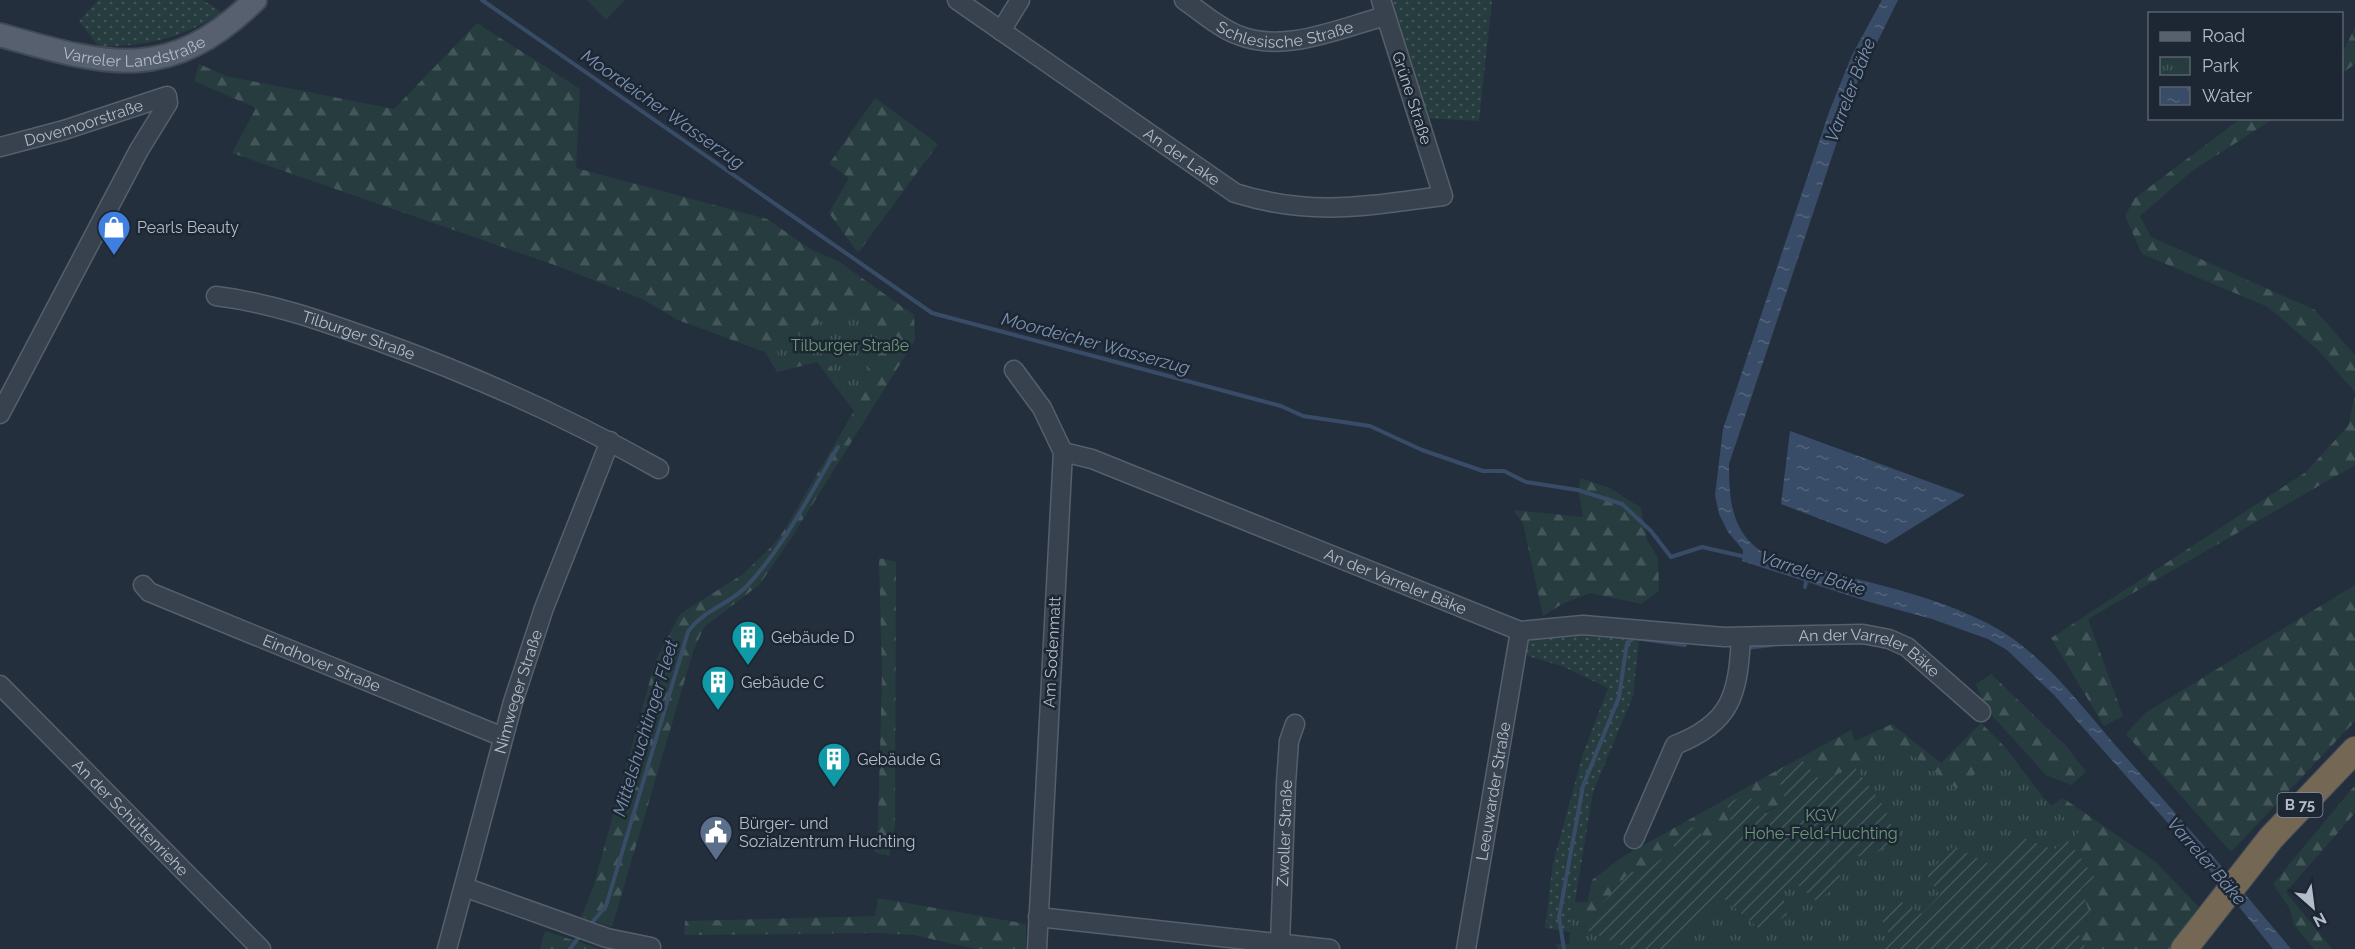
<svg xmlns="http://www.w3.org/2000/svg" width="2355" height="949" viewBox="0 0 2355 949" font-family="Raleway,sans-serif">
<style>
.grass{fill:url(#grass-dots)}
.forest{fill:url(#forest-firs);fill-rule:evenodd}
.park{fill:url(#park-tufts)}
.garden{fill:url(#garden-furrows)}
.pitch{fill:#263c3f}
.water{fill:url(#water-ripples)}
.lines{fill:none;stroke-linecap:round;stroke-linejoin:round}
.stream{stroke:#394c67;stroke-width:4}
.minor-casing{stroke:#565f6c;stroke-width:21}
.major-casing{stroke:#414a57;stroke-width:26}
.highway-casing{stroke:#434c59;stroke-width:28}
.minor{stroke:#38414e;stroke-width:18}
.major{stroke:#56606e;stroke-width:22}
.highway{stroke:#746855;stroke-width:26}
.labels{text-anchor:middle;dominant-baseline:central;stroke-width:5;stroke-linejoin:round;paint-order:stroke}
.shield{fill:#1d2633;stroke:#878f9c;stroke-width:1.5}
.shield-label{font-size:15px;font-weight:bold;fill:#b4bcc9}
.street-label{font-size:16px;fill:#b4bcc9;stroke:#1d2633}
.poi-label{font-size:16px;fill:#b4bcc9;stroke:#1d2633;text-anchor:start}
.park-label{font-size:16px;fill:#6b9a76;stroke:#1d2633}
.water-label{font-size:18px;font-style:italic;fill:#7c92b1;stroke:#1d2633}
</style>
<defs>
<pattern id="grass-dots" width="8" height="8" patternUnits="userSpaceOnUse" patternTransform="scale(1.5)"><rect width="8" height="8" fill="#263c3f"/><path d="M2 2h.1M6 6h.1" fill="none" stroke="#435659" stroke-width="1.8" stroke-linecap="round"/></pattern>
<pattern id="forest-firs" width="22" height="20" patternUnits="userSpaceOnUse" patternTransform="scale(1.5)"><rect width="22" height="20" fill="#263c3f"/><path d="M5 1l3.5 6h-7zM16 11l3.5 6h-7z" fill="#435659"/></pattern>
<pattern id="park-tufts" width="24" height="20" patternUnits="userSpaceOnUse" patternTransform="scale(1.5)"><rect width="24" height="20" fill="#263c3f"/><path d="M3 7l-1-3M5 7V3M7 7l1-3M15 17l-1-3M17 17v-4M19 17l1-3" fill="none" stroke="#435659"/></pattern>
<pattern id="garden-furrows" width="10" height="10" patternUnits="userSpaceOnUse" patternTransform="scale(1.5)"><rect width="10" height="10" fill="#263c3f"/><path d="M-1 1l2-2M0 10L10 0M9 11l2-2" fill="none" stroke="#435659"/></pattern>
<pattern id="water-ripples" width="26" height="14" patternUnits="userSpaceOnUse" patternTransform="scale(1.5)"><rect width="26" height="14" fill="#394c67"/><path d="M2 4q2-2 4 0t4 0M15 11q2-2 4 0t4 0" fill="none" stroke="#53647b"/></pattern>
</defs>
<rect width="100%" height="100%" fill="#242f3e"/>
<g class="grass">
<path d="M98,0H203L223,13C177,39 152,45 99,47L79,21Z"/>
<polygon points="1388,0 1492,0 1479,121 1425,118"/>
<polygon points="1640,632 1633,696 1593,792 1570,932 1545,928 1553,863 1583,754 1608,688 1562,666 1528,656 1523,639 1542,633"/>
</g>
<g class="forest">
<path d="M477,23L580,89L576,168L767,219L812,250L838,261L914,315L915,340L792,537L759,585L704,627L693,652L612,927L581,917L593,888L655,662L680,614L743,574L772,546L783,532L854,411L817,362L777,372L765,352L678,320L642,299L560,267L232,153L256,108L194,81L199,64L226,76L394,109ZM893,339L879,353L852,394L821,355Z"/>
<polygon points="2355,27 2355,64 2342,73 2342,54"/>
<polygon points="875,98 938,144 858,253 829,213 849,178 829,164"/>
<polygon points="2240,119 2273,119 2192,171 2140,216 2151,237 2315,310 2355,355 2355,392 2318,350 2268,307 2142,254 2125,216 2135,198"/>
<polygon points="2355,396 2355,465 2088,619 2123,716 2104,726 2051,638 2306,472 2348,426"/>
<polygon points="1580,478 1610,488 1641,508 1647,540 1658,558 1659,591 1641,604 1590,593 1562,604 1543,616 1523,523 1513,510 1583,517 1579,494"/>
<polygon points="879,558 896,562 895,826 889,856 874,852 878,828 882,673"/>
<polygon points="2355,585 2355,721 2231,852 2126,734 2145,713"/>
<polygon points="1991,674 2067,747 2086,772 2071,785 2046,775 1985,708 1976,684"/>
<polygon points="1981,723 2006,748 1957,789 1899,745 1822,782 1800,758 1851,730 1855,741 1892,724 1941,763"/>
<polygon points="1776,771 1787,801 1709,841 1675,851 1636,874 1632,870 1582,928 1592,880 1624,856"/>
<polygon points="2355,785 2355,813 2286,892 2332,949 2314,949 2294,925 2290,909 2273,884"/>
<polygon points="2063,798 2156,862 2198,906 2199,911 2170,949 2086,949 2076,929 2081,889 2095,878 2067,839 2078,832 2052,805"/>
<polygon points="878,898 1026,924 1026,949 975,949 914,935 878,933 684,935 685,921 875,916"/>
<polygon points="545,931 600,949 540,949"/>
</g>
<g class="park">
<polygon points="847,308 893,339 879,353 852,394 821,355 782,363 775,347"/>
<polygon points="1899,745 1957,789 2006,748 2043,797 2079,832 2054,850 2020,836 1993,866 1940,895 1922,914 1900,901 1893,941 1884,949 1672,949 1723,897 1781,890 1856,853 1898,841 1883,805 1854,766"/>
<polygon points="1573,902 1588,902 1582,928 1629,949 1558,949 1556,944 1569,944"/>
</g>
<g class="garden">
<polygon points="1800,758 1822,782 1854,766 1883,805 1898,840 1863,860 1855,853 1836,864 1842,884 1816,901 1796,883 1782,890 1787,915 1761,930 1723,898 1672,949 1629,949 1582,928 1631,870 1636,874 1675,851 1672,840 1693,827 1709,841 1732,827 1727,804 1746,794 1767,813 1786,801 1776,771"/>
<polygon points="2020,836 2054,850 2067,839 2095,878 2081,889 2090,914 2076,929 2086,949 1884,949 1893,940 1881,919 1900,901 1922,914 1940,895 1927,875 1953,846 1993,866"/>
</g>
<polygon class="pitch" points="587,0 625,0 606,20"/>
<g class="water">
<path d="M1882,0H1898L1856,85L1729,464C1729,499 1731,533 1764,553C1836,578 1916,587 1985,622C2040,649 2076,700 2116,746C2176,813 2234,880 2291,949H2273L2207,867L2054,695L2007,650L1988,639L1932,619L1866,601L1742,561L1743,550L1728,532L1719,514L1715,495L1723,429L1829,112L1852,55Z"/>
<polygon points="1790,431 1965,495 1886,544 1781,504"/>
</g>
<g class="lines">
<g class="stream">
<polyline points="482,0 932,313 1281,406 1303,416 1370,426 1422,450 1483,471 1504,471 1526,482 1578,490 1622,504 1651,531 1671,557 1702,547 1746,557"/>
<polyline points="1805,587 1807,576"/>
<polyline points="1746,648 1772,645"/>
<path d="M589,926L606,906L688,632C703,610 728,605 746,587C784,547 810,494 838,447"/>
<polyline points="570,949 582,933"/>
<polyline points="1564,949 1559,917 1583,786 1619,697 1627,643 1634,638 1685,645"/>
</g>
<defs>
<g id="minor">
<path id="s1" d="M957,0L1235,193C1312,217 1366,206 1443,196L1381,0"/>
<path id="s2" d="M1184,0C1200,11 1219,28 1238,35C1285,54 1339,28 1386,16"/>
<polyline points="1001,31 1020,0"/>
<path id="s3" d="M0,147L64,130L167,96L168,103L139,150L0,414"/>
<path id="s4" d="M216,296C273,303 325,322 378,341C475,376 569,418 659,469"/>
<polyline points="1014,370 1042,408 1063,452 1037,949"/>
<path id="s5" d="M1063,452L1092,459L1520,631L1583,625L1724,637L1863,634L1889,639L1907,647L1981,712"/>
<path id="s6" d="M143,585L149,592L503,737"/>
<path id="s7" d="M0,685L261,949"/>
<path d="M1634,839L1675,745C1732,723 1738,694 1741,637"/>
<polyline points="464,887 607,938 651,947"/>
<polyline points="1038,917 1330,949"/>
<path id="s8" d="M1280,943L1286,783L1289,741L1295,724"/>
<path id="s9" d="M447,949L513,702L544,608L610,441"/>
<path id="s10" d="M1466,949L1520,631"/>
</g>
<g id="major">
<path id="s11" d="M0,35C106,65 168,85 255,0"/>
</g>
<polyline id="highway" points="2184,949 2271,838 2355,750"/>
</defs>
<use href="#minor" class="minor-casing"/>
<use href="#major" class="major-casing"/>
<use href="#highway" class="highway-casing"/>
<use href="#minor" class="minor"/>
<use href="#major" class="major"/>
<use href="#highway" class="highway"/>
</g>
<defs>
<symbol id="shop-pin" viewBox="-11 -11 22 30"><path d="M0 17L-7.5 6A9.5 9.5 0 1 1 7.5 6Z" fill="#3f7fe0" stroke="#1d2633"/><path d="M-5-2.5h2.3a2.7 3.5 0 0 1 5.4 0H5L5.5 6h-11ZM-1.5-2.5h3a1.5 2.3 0 0 0-3 0Z" fill="#fff"/></symbol>
<symbol id="building-pin" viewBox="-11 -11 22 30"><path d="M0 17L-7.5 6A9.5 9.5 0 1 1 7.5 6Z" fill="#0f9aa8" stroke="#1d2633"/><path d="M-4-6H4V6H1V3H-1V6H-4ZM-2.5-4.3h1.7v1.8h-1.7ZM.8-4.3h1.7v1.8H.8ZM-2.5-1h1.7V.8h-1.7ZM.8-1h1.7V.8H.8Z" fill="#fff"/></symbol>
<symbol id="civic-pin" viewBox="-11 -11 22 30"><path d="M0 17L-7.5 6A9.5 9.5 0 1 1 7.5 6Z" fill="#5c6f8a" stroke="#1d2633"/><path d="M-.6-6.5H3V-4.5H.6V-3L4-1V1h2V6H-6V1h2V-1L-.6-3ZM-1.2 2.5V6h2.4V2.5Z" fill="#fff"/></symbol>
</defs>
<g fill-rule="evenodd">
<use href="#shop-pin" x="95" y="208" width="38" height="52"/>
<use href="#building-pin" x="729" y="618" width="38" height="52"/>
<use href="#building-pin" x="699" y="663" width="38" height="52"/>
<use href="#building-pin" x="815" y="740" width="38" height="52"/>
<use href="#civic-pin" x="697" y="813" width="38" height="52"/>
</g>
<g class="labels">
<rect class="shield" x="2277.5" y="793" width="45" height="24" rx="4.5"/>
<g class="shield-label">
<text x="2300" y="805">B 75</text>
</g>
<g class="street-label">
<text stroke="none"><textPath href="#s2" startOffset="112">Schlesische Straße</textPath></text>
<text stroke="none"><textPath href="#s11" startOffset="138">Varreler Landstraße</textPath></text>
<text transform="translate(1412 98) rotate(72)">Grüne Straße</text>
<text stroke="none"><textPath href="#s3" startOffset="87">Dovemoorstraße</textPath></text>
<text stroke="none"><textPath href="#s1" startOffset="274">An der Lake</textPath></text>
<text stroke="none"><textPath href="#s4" startOffset="148">Tilburger Straße</textPath></text>
<text stroke="none"><textPath href="#s5" startOffset="357">An der Varreler Bäke</textPath></text>
<text transform="translate(1052 652) rotate(-87)">Am Sodenmatt</text>
<text stroke="none"><textPath href="#s5" startOffset="846">An der Varreler Bäke</textPath></text>
<text stroke="none"><textPath href="#s6" startOffset="196">Eindhover Straße</textPath></text>
<text stroke="none"><textPath href="#s9" startOffset="267">Nimweger Straße</textPath></text>
<text stroke="none"><textPath href="#s10" startOffset="160">Leeuwarder Straße</textPath></text>
<text stroke="none"><textPath href="#s7" startOffset="186">An der Schüttenriehe</textPath></text>
<text stroke="none"><textPath href="#s8" startOffset="110">Zwoller Straße</textPath></text>
</g>
<g class="poi-label">
<text x="137" y="227">Pearls Beauty</text>
<text x="771" y="637">Gebäude D</text>
<text x="741" y="682">Gebäude C</text>
<text x="857" y="759">Gebäude G</text>
<text x="739" y="823">Bürger- und<tspan x="739" dy="18">Sozialzentrum Huchting</tspan></text>
</g>
<g class="park-label">
<text x="850" y="345">Tilburger Straße</text>
<text x="1821" y="815">KGV<tspan x="1821" dy="18">Hohe-Feld-Huchting</tspan></text>
</g>
<g class="water-label">
<text transform="translate(1850 90) rotate(-69)">Varreler Bäke</text>
<text transform="translate(663 109) rotate(35)">Moordeicher Wasserzug</text>
<text transform="translate(1096 343) rotate(15)">Moordeicher Wasserzug</text>
<text transform="translate(1813 573) rotate(18)">Varreler Bäke</text>
<text transform="translate(645 728) rotate(-73)">Mittelshuchtinger Fleet</text>
<text transform="translate(2207 861) rotate(49)">Varreler Bäke</text>
</g>
</g>
<rect x="2148" y="12" width="195" height="108" fill="#1d2633" stroke="#59626f" stroke-width="1.5"/>
<rect x="2160" y="32" width="30" height="9" fill="#56606e" stroke="#59626f" stroke-width="1.5"/>
<text x="2202" y="42" font-size="18" fill="#b4bcc9">Road</text>
<rect x="2160" y="57" width="30" height="18" fill="url(#park-tufts)" stroke="#59626f" stroke-width="1.5"/>
<text x="2202" y="72" font-size="18" fill="#b4bcc9">Park</text>
<rect x="2160" y="87" width="30" height="18" fill="url(#water-ripples)" stroke="#59626f" stroke-width="1.5"/>
<text x="2202" y="102" font-size="18" fill="#b4bcc9">Water</text>
<g transform="translate(2313 907) rotate(152)" stroke="#1d2633" stroke-width="4.5" paint-order="stroke">
<path d="M0-4.5L10 22L0 15L-10 22Z" fill="#b4bcc9"/>
<text y="-9" font-size="16" font-weight="bold" text-anchor="middle" fill="#b4bcc9">N</text>
</g>
</svg>
